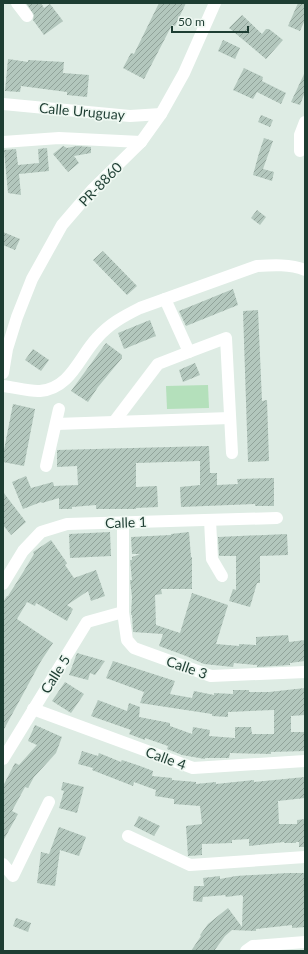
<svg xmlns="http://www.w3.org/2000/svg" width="308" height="954" viewBox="0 0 308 954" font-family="Lato,sans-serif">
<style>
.pitch{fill:#b4e0bb}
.building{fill:url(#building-hatch)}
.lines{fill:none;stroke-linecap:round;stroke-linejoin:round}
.minor{stroke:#fff;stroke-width:12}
.tertiary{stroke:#fff;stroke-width:12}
.labels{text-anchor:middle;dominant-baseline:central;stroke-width:3.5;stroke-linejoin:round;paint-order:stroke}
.street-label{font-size:14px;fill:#1d3d32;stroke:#eff8f2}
</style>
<defs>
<pattern id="building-hatch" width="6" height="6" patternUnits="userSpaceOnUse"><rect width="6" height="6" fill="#b3c7bd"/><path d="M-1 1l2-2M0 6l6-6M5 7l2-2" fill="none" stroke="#91a39a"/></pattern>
</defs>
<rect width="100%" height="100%" fill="#deece4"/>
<polygon class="pitch" points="208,385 209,408 167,409 166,386"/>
<g class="building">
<polygon points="26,3 41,3 44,8 50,4 63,21 44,35 33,20 34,15"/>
<polygon points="159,3 186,3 175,26 172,25 144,79 123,68 131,53 134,54"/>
<polygon points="298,3 305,3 305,20 300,31 288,26"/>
<polygon points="242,15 262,34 266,29 269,29 283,40 266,59 229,28"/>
<polygon points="223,40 240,48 235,59 218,51"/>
<polygon points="8,59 28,62 28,60 64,62 63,73 89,75 87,97 67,95 67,92 21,86 20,92 5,91"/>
<polygon points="244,68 263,77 262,81 286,93 281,104 257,92 253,99 233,90"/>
<polygon points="305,72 305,92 300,105 291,102"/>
<polygon points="261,115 273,120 270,127 258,122"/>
<polygon points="264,138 273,141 263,169 274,172 272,181 253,175 259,153"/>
<polygon points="63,146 67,148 77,146 91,147 91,153 74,156 79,163 68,172 53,154"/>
<polygon points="47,148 49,171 19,174 21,195 8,193 4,150 16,149 18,165 39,163 38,149"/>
<polygon points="257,210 266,217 260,225 251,218"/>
<polygon points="3,232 20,239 15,250 3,245"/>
<polygon points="103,251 137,286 127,295 93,260"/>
<polygon points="233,289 238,305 186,326 179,311"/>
<polygon points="258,310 262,401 267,400 269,461 248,462 243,311"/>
<polygon points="150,320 156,336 124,349 118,333"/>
<polygon points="106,343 122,355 122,358 98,387 88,402 71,391"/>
<polygon points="33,349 49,360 41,371 25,360"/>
<polygon points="195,363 200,375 183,382 179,370"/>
<polygon points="13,404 35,409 24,466 3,462 3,455"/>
<polygon points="209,446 210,473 217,473 217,485 238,484 237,479 274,478 274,506 255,506 255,504 181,507 180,487 200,485 200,461 136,463 136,487 157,486 158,507 136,508 136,509 96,509 96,505 72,507 72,509 59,509 59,498 42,503 41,502 23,509 12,482 26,476 31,488 53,482 54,486 78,485 77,466 57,467 57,450"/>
<polygon points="3,492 26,522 11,535 3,525"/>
<polygon points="110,532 111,556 70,558 69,534"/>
<polygon points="189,532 191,557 192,557 192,589 161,589 162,594 155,595 156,625 180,633 192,593 228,605 216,644 239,646 239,644 256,645 256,637 288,635 289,642 305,640 305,661 290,663 290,665 257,667 257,665 234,663 233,667 204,664 186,656 159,646 163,634 133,632 132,615 131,615 132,597 130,580 132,580 130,560 132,560 132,557 140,554 132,554 131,537 171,535 171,534"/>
<polygon points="287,534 288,555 260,556 260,583 257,583 250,607 229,601 233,589 236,590 236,556 219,556 218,537"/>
<polygon points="51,540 67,563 65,565 74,578 96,570 105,596 91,601 88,591 67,605 73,609 67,621 36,603 35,606 27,602 17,619 53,643 41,661 3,731 3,602 7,596 8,596 22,574 34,554 33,552"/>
<polygon points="77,653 105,661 95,675 90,673 88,680 69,675"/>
<polygon points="113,661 175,681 170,694 192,698 194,691 214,695 214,693 233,694 233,690 249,690 249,692 269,692 305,688 305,715 291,716 291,732 305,732 305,751 271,752 271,754 230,753 229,758 205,758 205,759 182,755 167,749 168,746 145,738 145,740 129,734 131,730 91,716 98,700 127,711 129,703 140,707 139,717 170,723 170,726 192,734 193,727 210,730 209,736 235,738 235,727 251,727 252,734 274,734 274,710 228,712 228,717 212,716 212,714 140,703 144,692 106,678"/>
<polygon points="65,682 84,694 71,713 52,701"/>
<polygon points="35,725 62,737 56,753 34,777 28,788 25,787 12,811 18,814 3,841 3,786 15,763 19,765 37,745 28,741"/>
<polygon points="82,751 98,756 99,753 121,762 122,760 140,766 153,771 152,776 172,778 172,780 196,782 196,784 216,782 216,784 254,780 254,782 305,777 305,798 278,801 279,824 297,824 297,820 305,819 305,847 299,847 299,842 296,842 296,843 284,843 284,842 249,846 249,839 232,840 232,843 202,844 202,855 189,856 188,856 186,826 202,824 200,806 174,804 174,799 155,796 156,790 134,782 133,786 92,770 93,768 78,764"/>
<polygon points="63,782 84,787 77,813 59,808 64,791 61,790"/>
<polygon points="139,816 160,826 154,836 134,826"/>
<polygon points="59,827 86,837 79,856 60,850 55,886 37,883 41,852 49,854"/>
<polygon points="288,873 305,873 305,927 292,928 292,925 256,929 256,931 232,930 225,936 214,951 191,951 201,936 200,935 208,924 228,908 242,927 243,896 241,895 226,897 225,895 203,897 202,902 193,901 194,886 204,886 203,878 220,876 220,879 236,876"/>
<polygon points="16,918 31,923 28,932 13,926"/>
</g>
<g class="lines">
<g class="minor">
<polyline points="17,3 27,16"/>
<polyline points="3,104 130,116 161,114"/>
<polyline points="3,142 59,138 141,142"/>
<polyline points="300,151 300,135 305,122"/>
<polyline points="165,299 189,352 226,338 232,453"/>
<path d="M3,386C13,387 31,392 40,391C71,388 79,357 97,338C109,324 124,316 140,308L257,266C273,265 290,264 305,270"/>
<polyline points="114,422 158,364 189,352"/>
<polyline points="56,424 230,418"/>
<polyline points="46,466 59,409"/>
<polyline points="210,520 212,559 222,576"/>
<polyline points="123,522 123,612 127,640 134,648 211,676 305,672"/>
<polyline points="3,584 23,551 41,532 67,524 277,518"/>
<polyline points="33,709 193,768 305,761"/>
<polyline points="3,759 87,622 123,612"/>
<polyline points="128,836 190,865 305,857"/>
<polyline points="3,864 13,876 49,802"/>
<polyline points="246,951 253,946 305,942"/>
</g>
<polyline class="tertiary" points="3,373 7,349 17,317 32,279 62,225 93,189 141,142 161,114 184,73 215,3"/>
</g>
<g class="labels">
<g class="street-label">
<text transform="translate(82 111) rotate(5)">Calle Uruguay</text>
<text transform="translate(100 184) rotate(-46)">PR-8860</text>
<text transform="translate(126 522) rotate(-2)">Calle 1</text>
<text transform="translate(187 667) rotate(19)">Calle 3</text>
<text transform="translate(55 674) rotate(-58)">Calle 5</text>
<text transform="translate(166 758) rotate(20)">Calle 4</text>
</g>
</g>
<rect width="308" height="954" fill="none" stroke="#1d3d32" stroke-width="8"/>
<path d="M172 26v6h76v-6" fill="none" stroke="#1d3d32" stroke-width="2"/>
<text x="178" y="26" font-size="12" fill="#1d3d32" stroke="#eff8f2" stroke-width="3" paint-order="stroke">50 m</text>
</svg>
